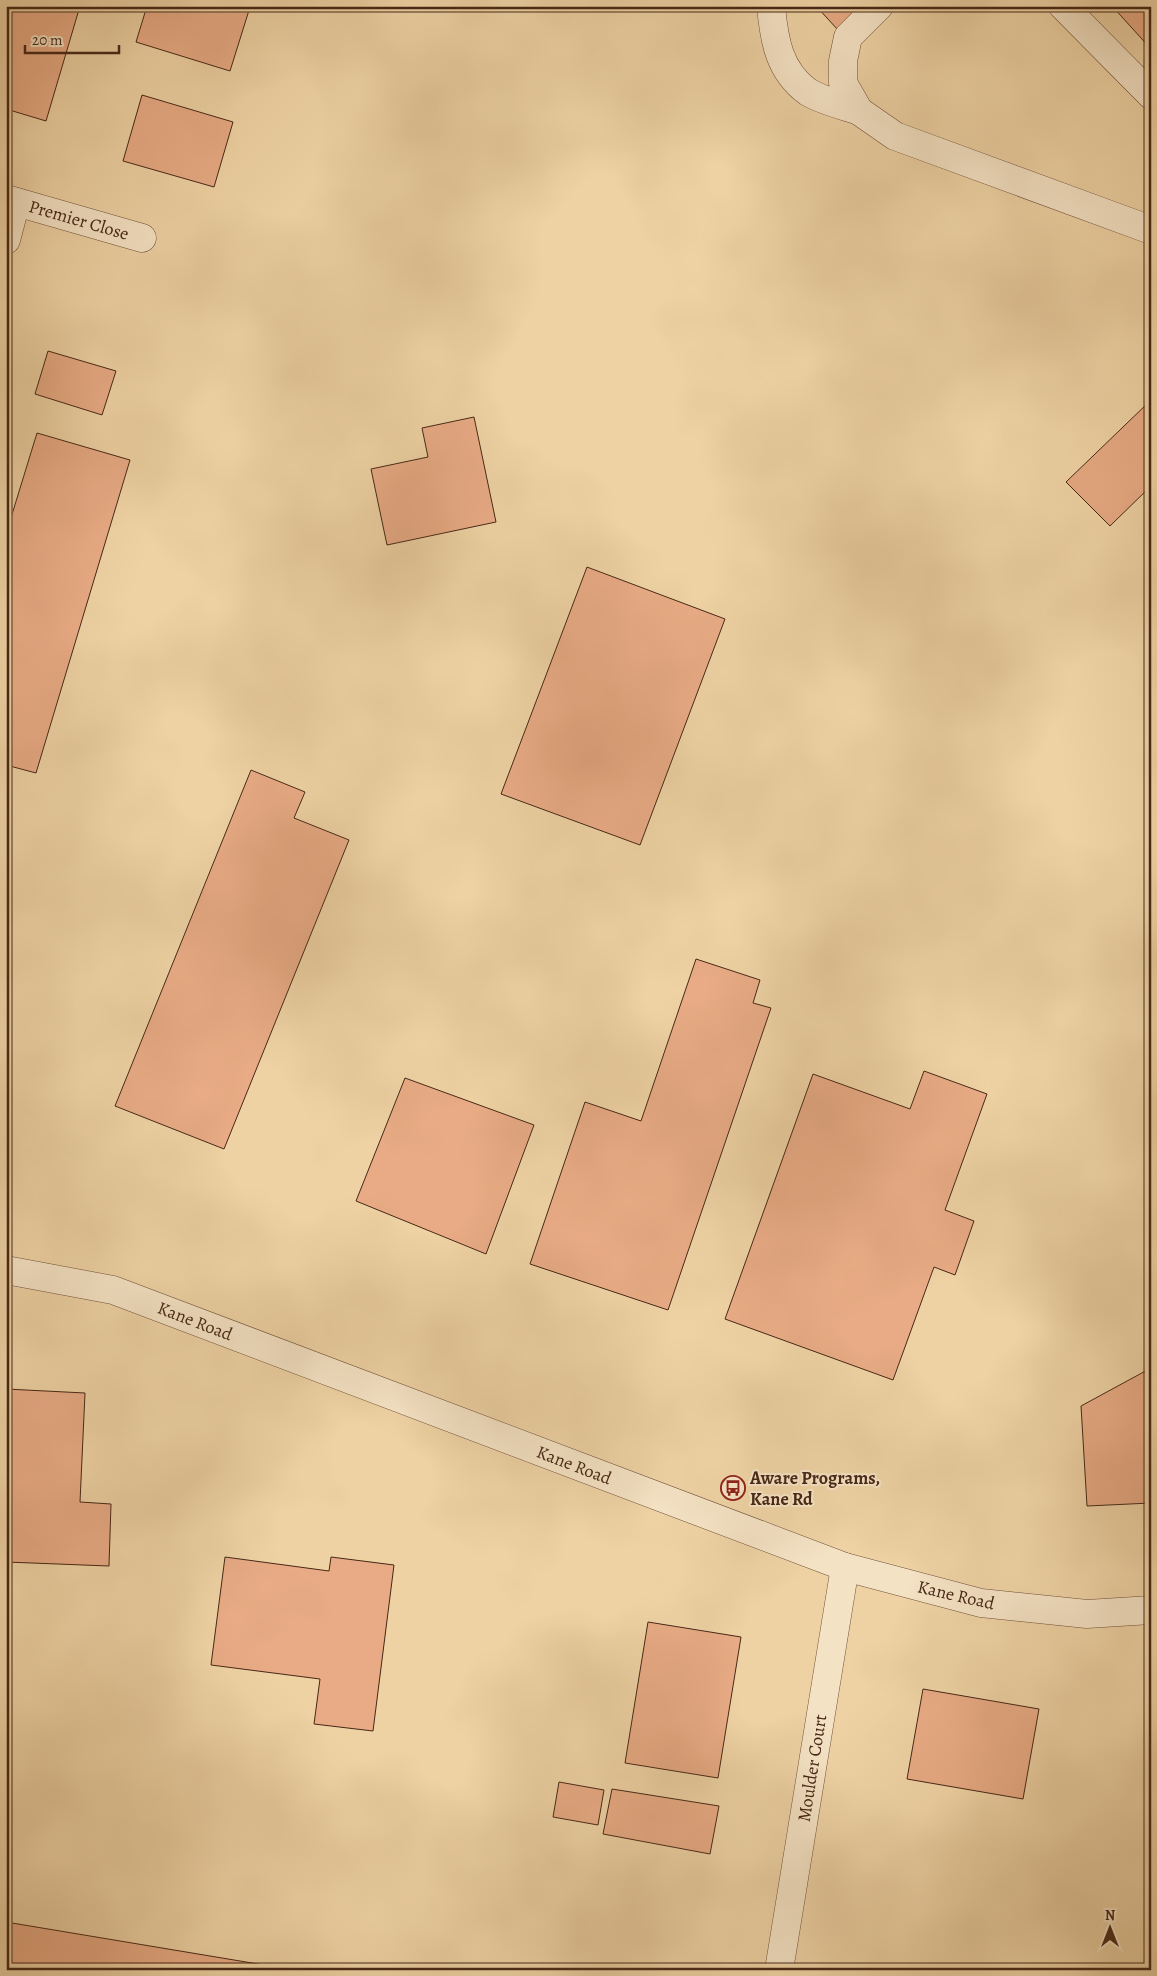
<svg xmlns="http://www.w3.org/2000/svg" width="1157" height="1976" viewBox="0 0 1157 1976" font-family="Alegreya,serif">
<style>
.building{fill:#e8ab85;stroke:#472816}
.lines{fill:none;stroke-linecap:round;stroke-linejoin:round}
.minor-casing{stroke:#71523a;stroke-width:29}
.minor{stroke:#f4e2c4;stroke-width:28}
.labels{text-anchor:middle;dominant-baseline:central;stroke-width:4;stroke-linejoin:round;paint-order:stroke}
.street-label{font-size:18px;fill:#472816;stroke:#f4e2c4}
.poi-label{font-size:18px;font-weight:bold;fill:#472816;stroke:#f4e2c4;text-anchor:start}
</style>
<rect width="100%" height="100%" fill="#eed2a4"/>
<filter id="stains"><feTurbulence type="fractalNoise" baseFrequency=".004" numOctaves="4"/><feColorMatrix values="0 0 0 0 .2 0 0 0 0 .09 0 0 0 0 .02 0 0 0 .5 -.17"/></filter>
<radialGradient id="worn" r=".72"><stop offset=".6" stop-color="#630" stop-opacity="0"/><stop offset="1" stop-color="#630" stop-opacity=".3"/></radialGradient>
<g class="building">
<polygon points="6,6 80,6 46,121 6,109"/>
<polygon points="147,6 250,7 230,71 136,42"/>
<polygon points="816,6 863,6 838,30"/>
<polygon points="1112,6 1151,6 1151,49"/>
<polygon points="142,95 233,122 214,187 123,161"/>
<polygon points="48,351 116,371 102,415 35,394"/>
<polygon points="1151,400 1151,486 1110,526 1066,482"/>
<polygon points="474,417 496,522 387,545 371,469 428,457 422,428"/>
<polygon points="37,433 130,460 36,773 6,765 6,579 8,571 6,571 6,534"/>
<polygon points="587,567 725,619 640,845 501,794"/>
<polygon points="251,770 305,792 294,818 349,840 224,1149 115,1106"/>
<polygon points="696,959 760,980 753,1003 771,1008 668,1310 530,1264 585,1102 641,1121"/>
<polygon points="924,1071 987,1094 945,1210 974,1221 955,1275 934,1267 893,1380 725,1319 813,1074 910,1109"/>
<polygon points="405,1078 534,1125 486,1254 356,1201"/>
<polygon points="1151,1368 1151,1503 1087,1506 1081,1406"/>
<polygon points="6,1389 85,1393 80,1502 111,1504 109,1566 6,1562"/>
<polygon points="225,1557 329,1571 331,1557 394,1565 373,1731 314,1724 320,1679 211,1665"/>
<polygon points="648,1622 741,1637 718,1778 625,1763"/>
<polygon points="923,1689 1039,1709 1023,1799 907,1779"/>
<polygon points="559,1782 604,1790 598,1825 553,1817"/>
<polygon points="612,1789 719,1806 710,1854 603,1834"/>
<polygon points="6,1922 294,1970 6,1970"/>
</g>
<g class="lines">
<defs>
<g id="minor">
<path d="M771,6C774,40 779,71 808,92C821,100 844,106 859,111"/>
<polyline points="879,6 848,37 843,61 843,83 859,111 895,136 1151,230"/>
<polyline points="1063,6 1151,95"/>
<polyline points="6,199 142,238"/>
<polyline points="6,240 16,202"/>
<polyline points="6,1270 113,1290 845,1567 981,1603 1087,1614 1151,1610"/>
<polyline points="779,1970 845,1567"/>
</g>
</defs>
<use href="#minor" class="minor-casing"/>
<use href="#minor" class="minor"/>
</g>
<defs>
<symbol id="bus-ring" viewBox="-11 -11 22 22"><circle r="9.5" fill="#f4e2c4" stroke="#8f2418" stroke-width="1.5"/><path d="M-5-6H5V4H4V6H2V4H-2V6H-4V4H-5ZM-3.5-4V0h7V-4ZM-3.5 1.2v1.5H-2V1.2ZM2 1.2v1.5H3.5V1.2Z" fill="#8f2418"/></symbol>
</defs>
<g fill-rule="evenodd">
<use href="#bus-ring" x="719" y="1474" width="28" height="28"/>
</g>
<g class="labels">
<g class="street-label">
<text transform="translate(79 220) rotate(16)">Premier Close</text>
<text transform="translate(195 1321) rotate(21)">Kane Road</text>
<text transform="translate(574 1465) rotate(21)">Kane Road</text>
<text transform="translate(956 1595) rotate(13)">Kane Road</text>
<text transform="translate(812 1768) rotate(-81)">Moulder Court</text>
</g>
<g class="poi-label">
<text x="750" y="1478">Aware Programs,<tspan x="750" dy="21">Kane Rd</tspan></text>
</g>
</g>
<rect width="1157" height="1976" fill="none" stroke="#eed2a4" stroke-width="25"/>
<rect x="8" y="8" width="1142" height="1961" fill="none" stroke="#472816" stroke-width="2.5"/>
<rect x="12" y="12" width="1132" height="1951" fill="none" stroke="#472816"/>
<g transform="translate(1110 1928)" stroke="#f4e2c4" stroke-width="4" paint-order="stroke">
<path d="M0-4L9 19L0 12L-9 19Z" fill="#472816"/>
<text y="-8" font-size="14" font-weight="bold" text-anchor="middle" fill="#472816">N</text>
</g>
<path d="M25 45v8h94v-8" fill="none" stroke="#472816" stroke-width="2.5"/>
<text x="32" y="45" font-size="15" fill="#472816" stroke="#f4e2c4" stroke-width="4" paint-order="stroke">20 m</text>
<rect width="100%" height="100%" filter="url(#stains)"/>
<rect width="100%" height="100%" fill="url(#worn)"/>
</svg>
